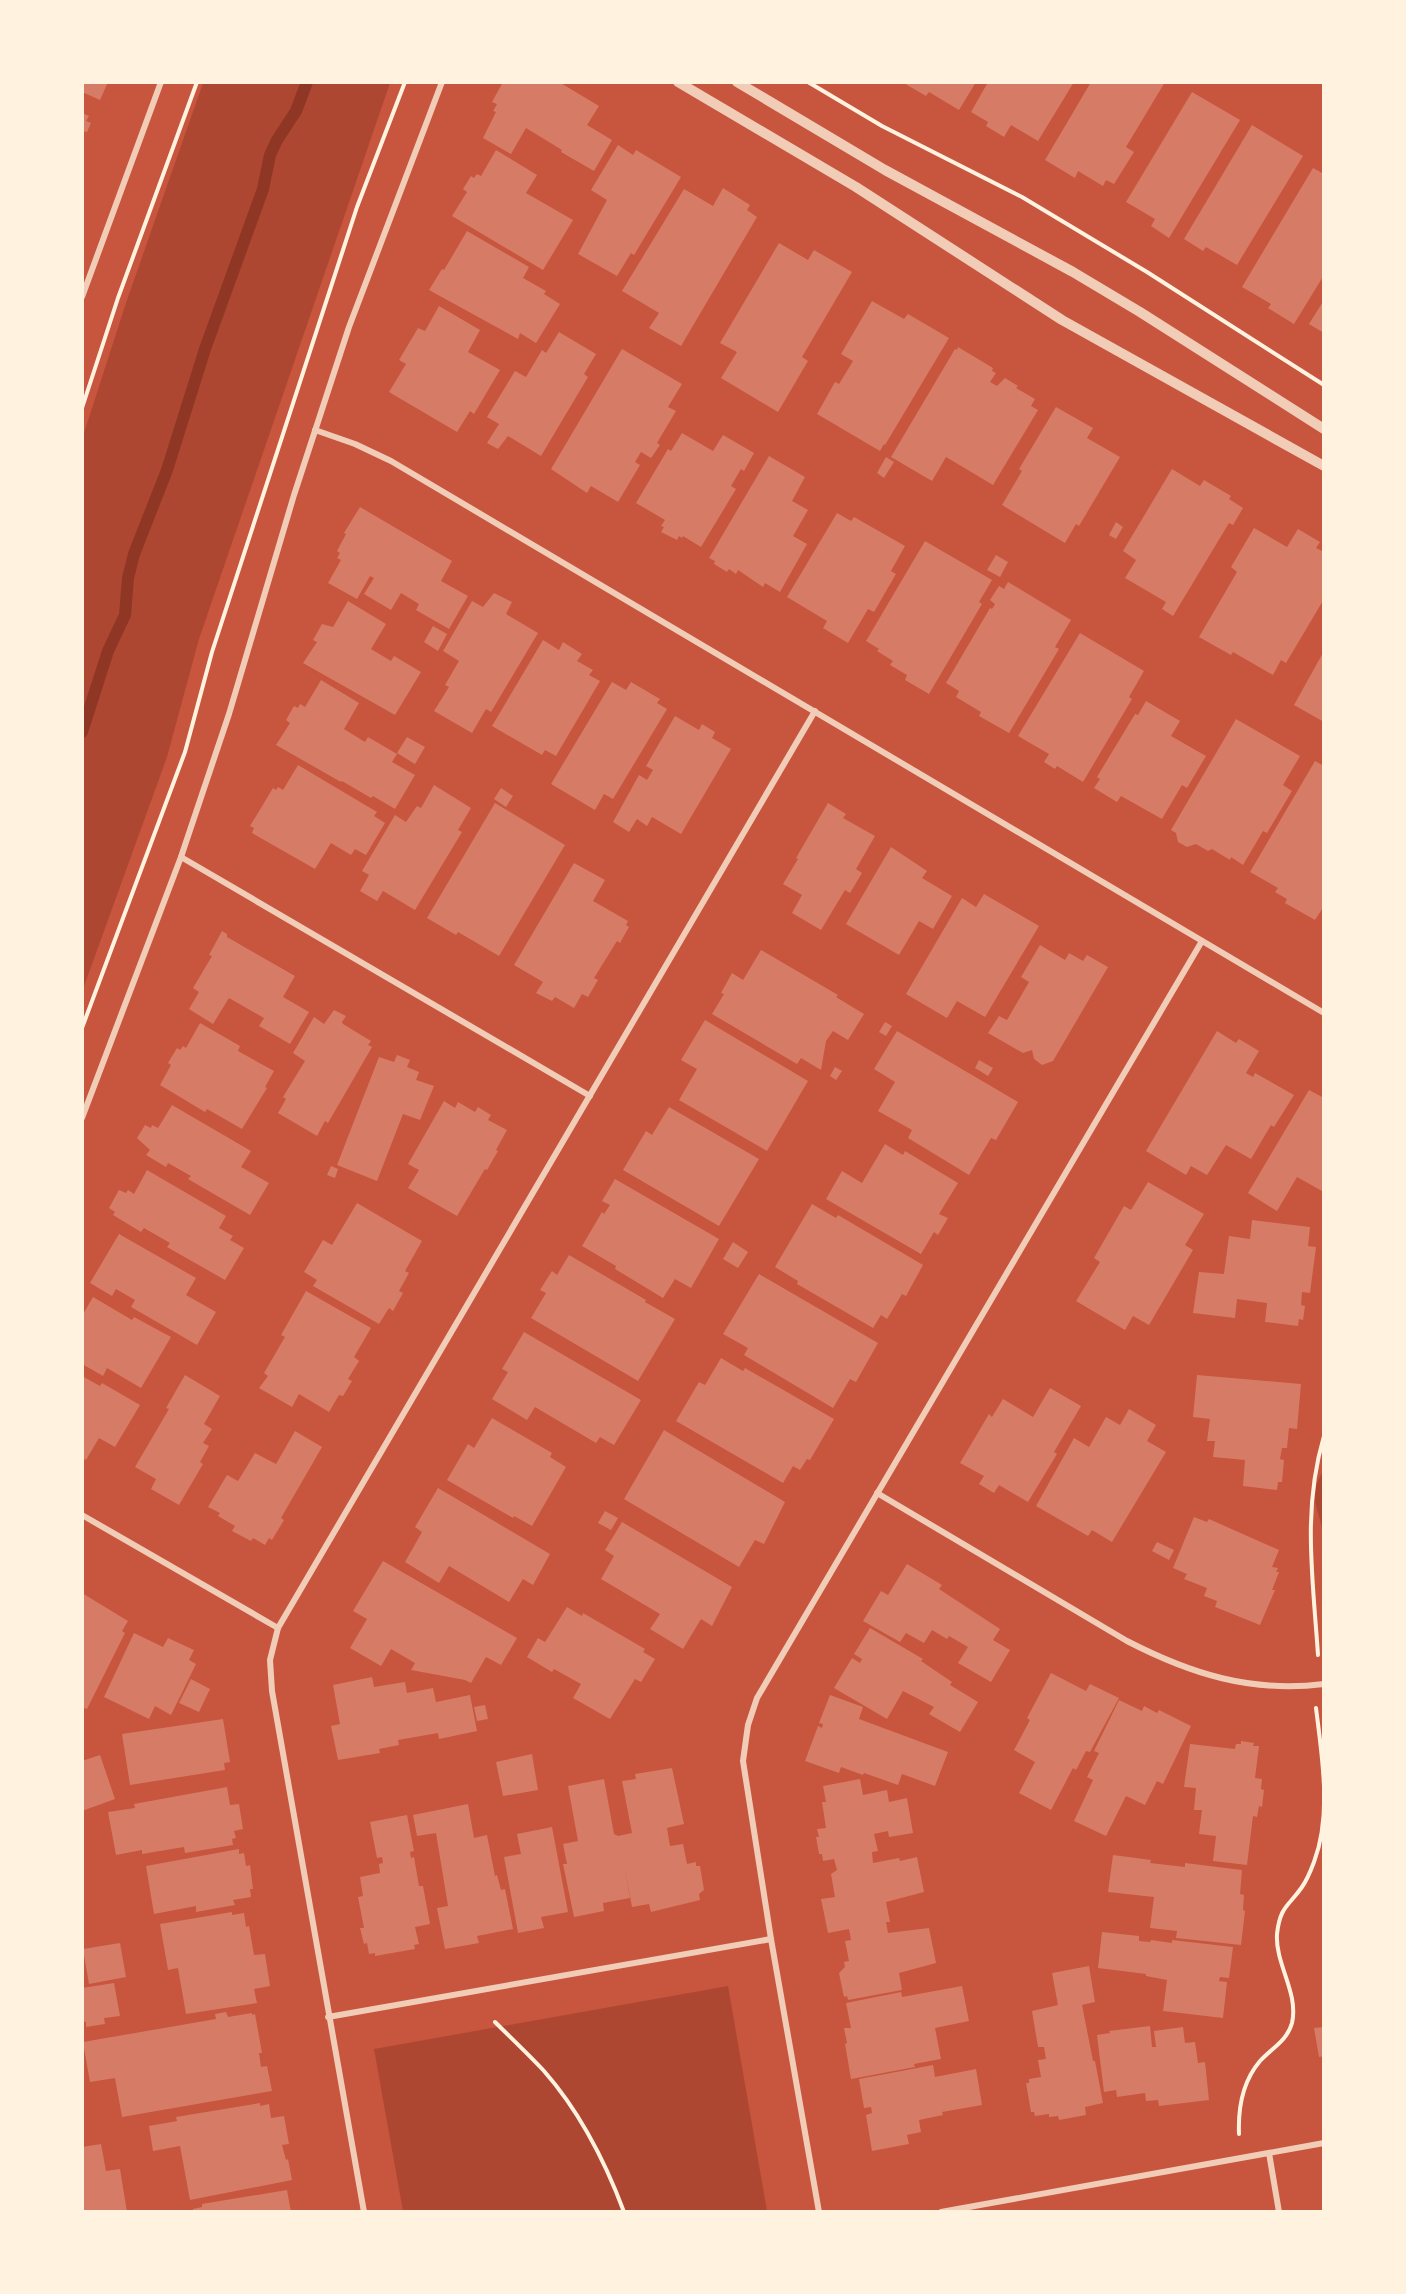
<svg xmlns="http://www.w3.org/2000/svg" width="1406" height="2294" viewBox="0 0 1406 2294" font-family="Lato,sans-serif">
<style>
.green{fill:#ae4732}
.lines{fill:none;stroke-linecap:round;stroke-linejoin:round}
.stream{stroke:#8f3625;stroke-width:12}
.building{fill:#d67c66}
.path{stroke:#fff3e0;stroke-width:4}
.minor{stroke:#f1ccb7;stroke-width:6}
.tertiary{stroke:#f1ccb7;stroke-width:10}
</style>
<rect width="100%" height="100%" fill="#c8553d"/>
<g class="green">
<polygon points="203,83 390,83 199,639 167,757 83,989 83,436 126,303"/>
<path d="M1323,1472V1536C1322,1512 1305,1498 1323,1472Z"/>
<polygon points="728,1986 767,2211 403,2211 374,2049"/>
</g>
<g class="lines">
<polyline class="stream" points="82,732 108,651 125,615 128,578 134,554 167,470 205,349 263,189 270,155 277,140 296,111 307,82"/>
</g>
<g class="building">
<polygon points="82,82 108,82 100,100 82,92"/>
<polygon points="503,82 559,82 599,106 587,125 612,140 594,171 561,152 562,150 526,128 511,154 483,138 496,112 493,111 497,104 492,102"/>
<polygon points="902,82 976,82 959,110 929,92 926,96"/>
<polygon points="988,82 1074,82 1038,141 1011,125 1004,137 986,126 988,122 971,112"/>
<polygon points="1091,82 1165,82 1126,147 1134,152 1114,184 1106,180 1103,186 1078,171 1075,178 1045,160"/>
<polygon points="1192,92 1240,120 1169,238 1151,226 1155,219 1126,202"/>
<polygon points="82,113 89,116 86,121 91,123 87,132 82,131"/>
<polygon points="1252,125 1303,156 1237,265 1206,247 1203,251 1184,239"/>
<polygon points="618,145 633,155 636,150 681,177 634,255 631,253 617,276 578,254 607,200 591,190"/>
<polygon points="496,150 537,175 526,193 573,220 543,270 452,216 467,192 463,189 471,176 474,178 477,174 481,176"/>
<polygon points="1313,168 1324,174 1324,275 1294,324 1268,308 1271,304 1242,287"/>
<polygon points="723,188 750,205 747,210 757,217 681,346 649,328 659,313 622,291 684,189 713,206"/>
<polygon points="467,231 529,267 523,278 546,291 544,294 560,304 536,343 520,333 518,339 429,290 442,269 444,270"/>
<polygon points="779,243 808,260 814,250 852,272 802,357 808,361 778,412 721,378 737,352 720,343"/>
<polygon points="1324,300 1324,333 1309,324"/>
<polygon points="872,301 904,319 908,314 949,338 885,445 884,444 880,451 817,414 835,382 839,384 853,361 841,354"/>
<polygon points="439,306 480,330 468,352 500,370 474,414 470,411 457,432 389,392 406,364 399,360 418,328 425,331"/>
<polygon points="559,332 596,354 584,374 588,377 541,456 508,436 498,449 487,443 499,424 487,417 515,371 526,377 542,350 546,353"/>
<polygon points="958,347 993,368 992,371 996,373 990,382 997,386 1005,378 1018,386 1016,388 1035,399 1031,406 1038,410 993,485 946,457 932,481 891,457 955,349 957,350"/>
<polygon points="622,349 682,384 668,407 676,411 657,443 660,445 651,458 641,452 635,462 640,465 618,502 591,486 587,493 551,469"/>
<polygon points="1056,407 1093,428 1087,438 1120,457 1079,526 1076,524 1065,543 1002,505 1022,471 1019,469"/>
<polygon points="682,433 713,451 723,435 754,453 744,471 741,469 731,486 736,489 701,547 683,536 682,538 679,536 677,540 661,532 664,527 661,526 665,520 636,503 668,449 671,451"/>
<polygon points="769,456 805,477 792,501 808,510 793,536 807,544 780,592 765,583 763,587 738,570 736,574 729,569 727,572 714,564 715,561 709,558"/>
<polygon points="886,457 894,462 884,478 877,473"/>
<polygon points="1172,469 1200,486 1204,480 1231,496 1229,499 1243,508 1233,525 1229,523 1173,616 1162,609 1166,602 1125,578 1136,560 1123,551"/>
<polygon points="360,507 452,561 441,581 468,596 449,629 416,610 419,604 401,593 391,610 364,594 374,578 370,576 357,599 328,583 341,560 337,558 340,553 337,551 346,534 344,533"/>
<polygon points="837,513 851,521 854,517 905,546 891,571 896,574 874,612 868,609 848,643 823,628 827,621 787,597"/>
<polygon points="1116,522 1123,527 1116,539 1109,535"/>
<polygon points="1254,528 1287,547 1298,529 1320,542 1316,548 1324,552 1324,599 1286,663 1281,660 1273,675 1233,652 1231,655 1199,637 1237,572 1231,567"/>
<polygon points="925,541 992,580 979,602 982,604 929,694 905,680 907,675 890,665 893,661 877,651 879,649 866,641"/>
<polygon points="996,555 1008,562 1000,577 987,570"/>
<polygon points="1008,582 1071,620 1055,647 1059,649 1009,733 979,716 981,712 956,697 959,691 946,683 990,608 992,609 995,604 990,600 999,586 1004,589"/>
<polygon points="494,593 512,602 506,614 538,633 491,712 486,709 472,733 434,711 449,687 445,685 459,661 443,651 472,601 483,607"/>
<polygon points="348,601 386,624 371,649 391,661 394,656 421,672 395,715 303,663 317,642 313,640 322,624 333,627"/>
<polygon points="433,626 447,634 438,651 424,642"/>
<polygon points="1080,633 1144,671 1129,697 1132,699 1083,782 1057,766 1055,769 1044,762 1049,754 1018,736"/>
<polygon points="543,640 559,650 563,642 582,654 577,661 593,670 589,675 600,681 556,756 545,750 542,755 492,726"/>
<polygon points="1324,651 1324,722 1294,705"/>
<polygon points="321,680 359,703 344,729 365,742 368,737 397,754 392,762 415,775 395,809 373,796 371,798 342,781 341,782 276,745 290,723 286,720 294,706 298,708 300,704 305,707"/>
<polygon points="612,682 626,690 631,682 660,699 657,703 667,709 613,799 604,794 595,810 551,784"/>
<polygon points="1146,701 1180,721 1171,736 1206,756 1187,788 1182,785 1162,819 1121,796 1117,802 1094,788 1100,779 1097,777 1135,714 1138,715"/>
<polygon points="675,716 699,730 702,724 715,732 712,738 731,749 681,834 652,817 647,826 637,819 629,832 613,822 639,775 647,780 653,770 646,766"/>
<polygon points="1236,719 1300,756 1283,785 1292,791 1267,833 1263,831 1243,865 1231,857 1230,860 1212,849 1208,851 1196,844 1187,847 1178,842 1176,833 1171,830"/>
<polygon points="407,737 425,747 415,764 397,753"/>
<polygon points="1315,761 1324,766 1324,906 1315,920 1285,903 1287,899 1275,892 1278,888 1250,872"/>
<polygon points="298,765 377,812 374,816 385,823 366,855 355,849 351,855 331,843 315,869 252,833 254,828 250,826 273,788 276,790 278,787 283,790"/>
<polygon points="434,785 471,808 458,830 462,832 415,910 383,891 377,901 360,891 369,875 362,871 395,815 406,822 417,806 421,808"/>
<polygon points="501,788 513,796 506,807 494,799"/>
<polygon points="495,803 565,845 499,956 458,932 456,935 427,918"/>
<polygon points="828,803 846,814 843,818 875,836 856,869 862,873 850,893 845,890 821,930 792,913 802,895 783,884 798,859 796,858"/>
<polygon points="891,847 927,871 922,878 952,896 933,929 919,921 899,955 846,924"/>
<polygon points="574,863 605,880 593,901 628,921 626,925 629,927 620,943 617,941 594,978 598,980 588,997 582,994 574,1008 555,997 552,1001 536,993 543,982 514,965"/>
<polygon points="984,894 1039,926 985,1017 957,1001 947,1018 906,994 962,898 976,907"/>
<polygon points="222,931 227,934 227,937 295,976 283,997 309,1012 290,1044 259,1026 264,1018 229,998 213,1024 189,1009 199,992 193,988 212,956 209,955"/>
<polygon points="1040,945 1065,960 1069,953 1083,961 1087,955 1108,967 1053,1061 1042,1065 1034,1059 1032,1050 1023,1053 988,1033 999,1016 1007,1020 1029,982 1021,977"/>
<polygon points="761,950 838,995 836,997 864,1014 848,1040 833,1031 826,1041 821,1070 801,1058 797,1064 712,1014 724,994 721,993 732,973 743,980"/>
<polygon points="334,1010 346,1016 342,1022 343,1024 371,1041 368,1045 372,1047 328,1123 325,1121 317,1136 278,1113 286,1099 283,1097 305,1061 293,1053 314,1017 324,1024"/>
<polygon points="705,1020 808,1081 767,1151 679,1100 697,1069 681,1060"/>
<polygon points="885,1022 892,1026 886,1036 879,1032"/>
<polygon points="200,1023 240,1046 238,1051 274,1071 265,1087 267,1088 242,1129 207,1109 205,1112 160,1085 171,1065 168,1063 177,1048 180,1050 183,1046 186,1048"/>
<polygon points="897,1031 1018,1102 996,1140 991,1138 969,1175 908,1138 912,1130 878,1111 895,1082 874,1069"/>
<polygon points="1217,1031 1236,1043 1239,1039 1259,1051 1246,1073 1253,1077 1255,1073 1294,1095 1274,1127 1271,1125 1251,1159 1226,1145 1207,1175 1191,1166 1186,1175 1146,1151"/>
<polygon points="397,1055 410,1060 407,1067 419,1072 416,1080 434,1086 420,1120 403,1114 377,1181 337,1165 379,1057 394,1062"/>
<polygon points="979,1060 993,1068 988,1076 975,1068"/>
<polygon points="835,1067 842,1071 836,1080 830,1076"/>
<polygon points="1309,1090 1324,1098 1324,1189 1322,1191 1297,1177 1277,1211 1248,1193"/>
<polygon points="444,1101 455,1108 458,1102 475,1112 478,1107 491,1115 488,1120 507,1130 496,1150 498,1151 487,1170 485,1169 457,1216 408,1188 419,1170 408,1164"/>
<polygon points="172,1105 251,1151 241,1167 269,1183 250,1215 188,1179 191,1176 168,1163 166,1167 146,1155 150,1150 137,1138 145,1125 151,1128 152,1125 158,1128"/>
<polygon points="669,1107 759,1159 719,1226 623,1170 646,1131 652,1135"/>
<polygon points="885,1144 903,1155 905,1151 958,1183 939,1214 948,1218 938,1235 934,1232 921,1254 826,1199 842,1171 862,1183"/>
<polygon points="331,1166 338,1169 335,1178 327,1175"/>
<polygon points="147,1170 226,1216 219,1228 233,1236 230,1240 244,1248 225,1280 167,1247 170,1243 144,1228 141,1232 113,1215 115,1212 109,1208 119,1190 126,1193 128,1190 134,1194"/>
<polygon points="615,1179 719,1239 691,1288 675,1279 663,1298 615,1269 616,1266 582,1246 602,1212 604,1214 610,1205 602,1201"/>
<polygon points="1148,1182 1204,1214 1185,1245 1193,1250 1149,1325 1133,1316 1125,1330 1076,1301 1100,1262 1094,1258 1124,1206 1131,1210"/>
<polygon points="357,1203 422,1241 405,1271 409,1273 399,1291 403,1293 393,1311 389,1308 379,1324 313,1286 317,1280 304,1272 323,1240 332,1245"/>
<polygon points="812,1204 836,1218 838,1215 923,1265 906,1296 902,1294 887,1319 881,1315 873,1328 797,1284 798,1281 775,1267"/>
<polygon points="1252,1220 1310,1227 1308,1246 1316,1247 1310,1293 1302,1292 1301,1305 1305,1306 1303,1320 1299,1319 1298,1326 1265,1322 1267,1303 1237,1299 1235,1318 1193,1313 1199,1272 1224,1274 1229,1236 1250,1239"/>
<polygon points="119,1234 196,1278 186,1295 216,1312 197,1345 131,1307 135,1300 116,1289 112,1296 90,1283"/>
<polygon points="733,1242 748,1252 738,1268 723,1259"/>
<polygon points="569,1255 646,1300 645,1302 675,1319 638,1381 531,1318 546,1293 540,1290 552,1271 557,1275"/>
<polygon points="759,1274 878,1343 856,1382 850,1379 833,1408 744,1355 748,1348 723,1334"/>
<polygon points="306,1291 371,1328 354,1357 359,1361 348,1379 352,1381 343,1396 339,1395 329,1412 299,1394 292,1407 259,1388 268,1376 264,1373 285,1337 281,1335"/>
<polygon points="93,1297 132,1320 134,1317 171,1337 141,1388 107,1368 103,1376 82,1364 82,1316"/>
<polygon points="524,1332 641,1400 614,1445 600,1437 596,1443 535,1407 527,1420 492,1399 508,1372 502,1369"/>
<polygon points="721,1358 743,1371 745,1368 834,1419 810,1460 807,1459 800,1470 793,1466 783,1483 676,1421 699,1382 705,1385"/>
<polygon points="185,1375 220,1396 204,1424 212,1429 203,1443 209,1446 200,1462 203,1464 179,1505 151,1489 156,1479 135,1467 169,1409 166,1408"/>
<polygon points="1197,1375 1301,1384 1297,1429 1289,1428 1287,1448 1282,1448 1280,1459 1284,1460 1282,1482 1278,1482 1277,1490 1243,1486 1245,1460 1213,1457 1215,1441 1207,1441 1210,1419 1193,1417"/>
<polygon points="82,1376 100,1386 102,1383 140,1405 115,1447 99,1438 86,1460 82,1458"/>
<polygon points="1050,1388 1081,1406 1054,1452 1057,1454 1028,1502 999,1485 994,1493 979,1484 984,1476 960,1463 989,1414 992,1417 1003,1399 1033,1417"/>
<polygon points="1129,1409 1156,1425 1147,1441 1166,1452 1112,1542 1092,1530 1088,1536 1036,1506 1074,1438 1089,1447 1106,1417 1120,1425"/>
<polygon points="492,1418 552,1453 550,1457 566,1467 532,1526 514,1516 513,1518 447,1480 468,1444 474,1448"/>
<polygon points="664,1430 785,1502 764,1544 755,1540 739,1567 624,1499"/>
<polygon points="295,1431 322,1447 281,1518 284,1520 272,1540 269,1538 265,1545 253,1538 251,1541 232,1531 235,1526 218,1516 220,1513 208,1507 227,1475 238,1481 255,1453 276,1464"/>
<polygon points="438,1488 550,1554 533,1585 523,1579 509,1602 449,1566 439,1583 405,1562 422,1532 415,1527"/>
<polygon points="605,1511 618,1518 611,1530 598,1523"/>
<polygon points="1194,1517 1207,1522 1209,1519 1279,1550 1272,1567 1278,1568 1276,1572 1279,1572 1272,1590 1275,1590 1260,1625 1215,1607 1217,1601 1204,1596 1207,1588 1184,1579 1187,1574 1173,1568"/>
<polygon points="622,1522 732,1587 712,1626 701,1619 683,1649 650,1629 660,1614 601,1579 614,1556 605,1550"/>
<polygon points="1157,1542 1174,1550 1169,1560 1152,1551"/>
<polygon points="383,1561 517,1638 501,1665 486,1657 471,1683 465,1680 411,1670 415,1663 391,1649 381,1666 350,1648 367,1619 353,1611"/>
<polygon points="907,1564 942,1585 939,1589 1000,1629 993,1640 1010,1650 991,1682 958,1663 968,1647 949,1636 947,1639 932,1630 924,1643 906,1633 900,1642 863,1621 881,1591 888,1595"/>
<polygon points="82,1593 128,1621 122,1631 125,1633 87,1709 84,1708 82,1711"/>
<polygon points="567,1607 582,1616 583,1613 645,1649 643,1652 655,1659 641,1682 635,1679 610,1719 573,1698 581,1684 554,1669 552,1672 527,1657 538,1638 545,1642"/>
<polygon points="870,1628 923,1659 921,1661 952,1682 950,1685 978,1702 960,1732 929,1714 934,1707 903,1691 887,1719 834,1688 852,1658 860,1663 862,1659 854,1654"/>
<polygon points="134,1633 163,1647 168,1638 194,1650 189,1660 196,1664 171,1715 155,1706 149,1719 104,1697"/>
<polygon points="1051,1673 1086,1691 1090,1684 1119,1698 1090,1752 1086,1751 1076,1770 1073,1768 1051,1810 1019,1793 1035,1762 1014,1750 1030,1720 1027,1718"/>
<polygon points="372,1677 374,1687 405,1682 407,1693 433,1688 436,1702 470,1695 477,1731 439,1739 438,1733 398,1740 399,1745 379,1749 380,1753 338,1760 331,1726 340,1724 333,1685"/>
<polygon points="191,1679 210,1689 199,1712 179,1703"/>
<polygon points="830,1695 863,1707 859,1719 948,1752 935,1786 902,1774 898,1785 864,1773 863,1775 841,1767 839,1773 805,1761 818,1726 822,1728 823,1724 819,1723"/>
<polygon points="1119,1700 1142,1711 1144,1706 1157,1713 1159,1710 1191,1726 1163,1784 1157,1781 1145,1805 1126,1796 1106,1836 1074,1821 1093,1780 1087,1777 1099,1753 1094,1751"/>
<polygon points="485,1705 488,1719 477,1721 474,1707"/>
<polygon points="223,1719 230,1762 224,1763 225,1770 130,1785 122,1734"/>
<polygon points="1241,1741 1254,1743 1253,1746 1259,1746 1255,1778 1262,1779 1261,1789 1264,1790 1262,1807 1259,1806 1257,1817 1253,1816 1247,1865 1213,1861 1216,1836 1199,1834 1202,1810 1194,1810 1196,1788 1184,1787 1190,1744 1235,1749 1236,1744 1241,1744"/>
<polygon points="532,1754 538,1790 503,1796 496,1762"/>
<polygon points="100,1755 115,1799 82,1811 82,1761"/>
<polygon points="672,1768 684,1824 667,1828 670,1846 683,1844 687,1864 696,1862 696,1866 700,1866 704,1890 699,1894 700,1900 651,1912 649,1904 632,1907 624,1864 630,1898 603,1903 604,1911 574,1917 563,1864 567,1864 563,1844 578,1841 568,1786 604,1779 614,1834 618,1836 632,1833 622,1781 636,1779 635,1774"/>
<polygon points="860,1779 863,1795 887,1790 889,1802 907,1798 913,1833 889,1837 888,1831 874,1834 878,1851 872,1852 873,1863 899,1858 900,1861 917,1857 924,1892 886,1902 890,1922 886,1922 888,1933 929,1928 936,1963 899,1973 902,1990 848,2000 847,1996 844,1997 839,1973 845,1967 844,1962 849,1961 845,1941 851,1940 849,1929 828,1933 821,1899 835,1897 831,1874 837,1870 834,1859 823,1861 822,1854 819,1854 816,1837 819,1837 817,1829 826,1828 822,1802 826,1802 823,1786"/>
<polygon points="227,1787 230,1805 239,1804 243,1829 234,1831 236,1838 232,1839 233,1845 185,1853 184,1847 142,1854 142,1850 116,1855 108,1812 135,1808 134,1804"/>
<polygon points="468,1804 474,1838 487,1835 495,1876 497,1875 501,1890 505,1889 513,1929 477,1936 479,1943 445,1949 437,1908 448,1906 436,1833 417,1836 413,1815"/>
<polygon points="407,1815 414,1851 410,1852 411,1858 414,1857 419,1886 423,1886 430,1924 415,1927 419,1944 414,1945 415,1949 375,1956 375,1953 369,1954 367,1943 364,1944 360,1928 364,1928 358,1897 363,1896 360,1877 380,1873 379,1864 383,1863 382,1857 377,1858 370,1822"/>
<polygon points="552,1827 568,1912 541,1917 544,1928 518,1933 504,1857 521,1854 517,1834"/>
<polygon points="239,1849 239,1854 244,1853 246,1866 250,1865 253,1889 250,1889 251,1897 233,1900 235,1905 196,1912 196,1906 154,1914 146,1866"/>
<polygon points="1113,1855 1151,1860 1150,1863 1185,1867 1185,1863 1242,1870 1240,1894 1244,1895 1243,1910 1245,1911 1241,1945 1176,1938 1177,1931 1150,1928 1154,1897 1108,1892"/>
<polygon points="232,1912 232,1915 244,1913 246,1927 249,1926 254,1955 265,1954 270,1986 254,1989 257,2003 186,2014 178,1968 168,1970 160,1924"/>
<polygon points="1102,1932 1139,1936 1139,1941 1150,1942 1151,1940 1172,1943 1172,1940 1233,1947 1229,1978 1220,1977 1219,1981 1227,1982 1223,2018 1163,2011 1167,1980 1146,1976 1146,1974 1098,1968"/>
<polygon points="120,1943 126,1977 89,1984 83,1949"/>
<polygon points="1089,1966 1095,2002 1082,2005 1093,2061 1095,2061 1103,2103 1085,2107 1086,2115 1059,2120 1058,2116 1049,2117 1049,2114 1035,2116 1034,2112 1031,2112 1026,2083 1029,2083 1029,2079 1041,2077 1038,2060 1046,2059 1044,2047 1038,2047 1032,2011 1058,2005 1052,1973"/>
<polygon points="114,1983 120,2016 104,2018 105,2024 86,2027 86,2022 82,2021 82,1988"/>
<polygon points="962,1986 969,2021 935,2028 941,2059 914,2064 915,2067 851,2079 845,2044 847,2043 844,2028 851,2028 846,2003 901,1992 902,1997"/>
<polygon points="226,2012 228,2017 252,2013 252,2015 255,2014 262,2053 259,2053 261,2067 267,2066 272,2091 122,2117 115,2078 90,2082 83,2042 216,2019 215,2014"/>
<polygon points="1150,2026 1152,2047 1156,2047 1154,2031 1183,2027 1185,2043 1195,2042 1198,2063 1205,2062 1209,2100 1159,2106 1158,2100 1146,2101 1145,2093 1117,2097 1116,2090 1104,2092 1097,2035 1110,2033 1109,2031"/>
<polygon points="1324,2027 1324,2056 1319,2057 1314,2028"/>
<polygon points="933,2065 935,2077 976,2069 982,2105 942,2112 943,2115 919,2120 921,2132 907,2135 909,2144 872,2151 866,2115 872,2113 871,2107 864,2108 859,2079"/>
<polygon points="260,2103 260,2106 269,2104 271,2118 284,2116 289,2144 282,2145 286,2160 288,2159 292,2180 190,2200 180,2146 153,2151 149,2126 177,2121 176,2117"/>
<polygon points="101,2144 106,2171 120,2169 127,2212 82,2212 82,2147"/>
<polygon points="287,2190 291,2212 193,2212 193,2209 202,2207 202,2204"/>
</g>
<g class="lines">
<g class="path">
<polyline points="808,82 882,126 1022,197 1147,272 1324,385"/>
<polyline points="82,408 118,298 197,82"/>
<polyline points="82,1028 185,752 212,652 357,207 405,82"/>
<path d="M1318,1655C1313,1579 1302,1510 1324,1436"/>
<path d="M495,2022C511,2038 528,2054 544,2071C580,2112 605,2161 624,2212"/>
<path d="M1239,2134C1238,2109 1243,2081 1260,2061C1272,2048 1287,2041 1292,2023C1299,1993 1275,1964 1277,1934C1280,1906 1289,1906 1302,1887C1307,1880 1311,1870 1314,1862C1332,1814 1322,1757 1316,1708"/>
</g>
<g class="minor">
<polyline points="82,297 161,82"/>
<polyline points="315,430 355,444 391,461 1324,1013"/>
<polyline points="181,857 590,1096"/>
<polyline points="82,1118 181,857 229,714 294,495 349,327 442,82"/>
<path d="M877,1493L1127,1641C1191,1674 1251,1693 1324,1684"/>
<polyline points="82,1515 278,1628"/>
<polyline points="328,2017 771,1939"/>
<polyline points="1269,2153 1279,2212"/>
<polyline points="364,2212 272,1691 270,1660 278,1628 815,711"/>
<polyline points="819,2212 771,1939 743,1761 748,1725 757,1698 1202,941"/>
<polyline points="941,2212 1324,2143"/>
</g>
<g class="tertiary">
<polyline points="678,82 856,187 1062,320 1324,466"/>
<polyline points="737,82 885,170 1073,272 1140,312 1324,429"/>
</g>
</g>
<rect width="1406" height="2294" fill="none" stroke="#fff3e0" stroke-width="168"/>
</svg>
